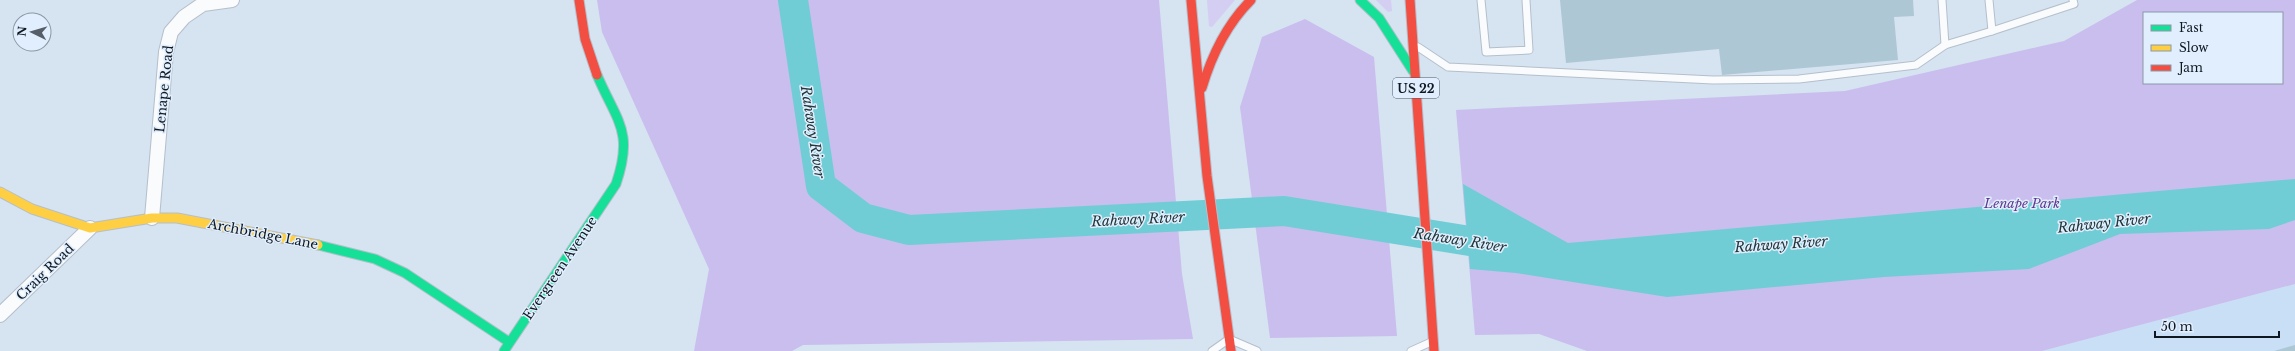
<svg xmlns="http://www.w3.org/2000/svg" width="2295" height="351" viewBox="0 0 2295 351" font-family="'Libre Baskerville',serif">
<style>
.built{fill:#c9dff6}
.green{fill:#d3cef2}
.forest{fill:#c9beee;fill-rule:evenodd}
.water{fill:#70cdd5}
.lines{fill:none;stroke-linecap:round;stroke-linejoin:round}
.river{stroke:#70cdd5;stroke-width:30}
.building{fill:#adc7d4}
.lane-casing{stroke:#b5bfcb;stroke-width:9}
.street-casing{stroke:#b5bfcb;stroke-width:16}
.fast-casing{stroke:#b5bfcb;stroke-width:11}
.slow-casing{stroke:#b5bfcb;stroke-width:11}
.jam-casing{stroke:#b5bfcb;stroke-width:11}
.lane{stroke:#f9fbfd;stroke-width:7}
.street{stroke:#f9fbfd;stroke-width:14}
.fast{stroke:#16e098;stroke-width:9}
.slow{stroke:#ffcf43;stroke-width:9}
.jam{stroke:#f24e42;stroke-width:9}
.labels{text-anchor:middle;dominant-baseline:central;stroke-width:3;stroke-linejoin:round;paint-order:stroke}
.shield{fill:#e0eefe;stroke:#4e5863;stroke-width:1}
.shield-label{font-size:12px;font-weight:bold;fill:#0f1720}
.street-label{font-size:13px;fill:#0f1720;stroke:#e0eefe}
.park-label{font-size:13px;font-style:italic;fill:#61388f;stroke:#e0eefe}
.water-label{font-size:14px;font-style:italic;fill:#203637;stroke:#e0eefe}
</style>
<rect width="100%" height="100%" fill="#d6e3f1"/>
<polygon class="built" points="2295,284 2295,351 2042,351"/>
<g class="green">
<polygon points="1207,0 1235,0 1212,27 1209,26"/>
<polygon points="1376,0 1391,0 1392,11 1388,12"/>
</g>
<g class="forest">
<polygon points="597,0 1159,0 1182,274 1193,339 803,345 792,351 694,351 709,269 602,32"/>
<path d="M2137,0H2295V284L2042,351H1587L1539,334L1475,335L1456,110L1845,91L2064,41ZM2144,13H2282V83H2144Z"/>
<polygon points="1305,19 1374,57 1397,336 1270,338 1240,107 1262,37"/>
</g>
<polygon class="water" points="2295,179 2295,220 2269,229 2120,234 2029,269 1884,277 1667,297 1516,273 1470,269 1463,184 1568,243"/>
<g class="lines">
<polyline class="river" points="793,0 821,186 863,218 909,230 1284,211 1507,247"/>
</g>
<g class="building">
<polygon points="1560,0 1913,0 1914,16 1894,17 1898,60 1722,75 1719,49 1566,63"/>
<polygon points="2295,345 2295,351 2274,351"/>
</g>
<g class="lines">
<defs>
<g id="lane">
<polyline points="1481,0 1486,52 1529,50 1526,0"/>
<polyline points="1942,0 1945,45"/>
<polyline points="1989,0 1992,31 2074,4 2073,0"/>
<polyline points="1418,47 1448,67 1713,80 1799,79 1916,65 1945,45 1992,31"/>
<polyline points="1212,351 1229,339 1257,351"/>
<polyline points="1411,351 1431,342"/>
</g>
<g id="street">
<polyline points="152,218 166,52 171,32 184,17 203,4 232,0"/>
<polyline points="0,315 90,228"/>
</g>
<g id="fast">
<polyline points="1360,0 1379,18 1413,71"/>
<polyline points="318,245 375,259 405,273 509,342"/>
<path d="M504,351L616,184C634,131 617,122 597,75"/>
</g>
<polyline id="slow" points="0,192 32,209 90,228 152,218 177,218 318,245"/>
<g id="jam">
<polyline points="579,0 585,39 597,75"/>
<polyline points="1191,0 1207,176 1231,351"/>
<polyline points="1410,0 1434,351"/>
<path d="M1202,88C1212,54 1226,25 1251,0"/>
</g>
</defs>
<use href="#lane" class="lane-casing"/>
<use href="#street" class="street-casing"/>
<use href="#fast" class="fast-casing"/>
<use href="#slow" class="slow-casing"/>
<use href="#jam" class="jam-casing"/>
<use href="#lane" class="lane"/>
<use href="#street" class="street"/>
<use href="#fast" class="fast"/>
<use href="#slow" class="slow"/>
<use href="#jam" class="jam"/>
</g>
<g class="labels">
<rect class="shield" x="1393" y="78" width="46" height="20" rx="3"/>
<g class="shield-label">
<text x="1416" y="88">US 22</text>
</g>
<g class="street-label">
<text transform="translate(164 89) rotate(-84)">Lenape Road</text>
<text transform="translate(263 234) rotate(11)">Archbridge Lane</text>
<text transform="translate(560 268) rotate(-56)">Evergreen Avenue</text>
<text transform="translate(45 272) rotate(-44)">Craig Road</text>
</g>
<g class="park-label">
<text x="2022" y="203">Lenape Park</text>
</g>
<g class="water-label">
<text transform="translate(813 132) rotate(81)">Rahway River</text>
<text transform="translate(1138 219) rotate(-3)">Rahway River</text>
<text transform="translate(2104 223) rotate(-6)">Rahway River</text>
<text transform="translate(1460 240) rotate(9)">Rahway River</text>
<text transform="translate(1781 244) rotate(-4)">Rahway River</text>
</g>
</g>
<rect x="2143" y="12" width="140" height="72" fill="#e0eefe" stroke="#8c98a5"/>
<rect x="2151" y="25" width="20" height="6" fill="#16e098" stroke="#8c98a5"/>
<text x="2179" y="32" font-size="12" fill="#0f1720">Fast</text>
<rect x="2151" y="45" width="20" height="6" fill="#ffcf43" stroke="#8c98a5"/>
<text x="2179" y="52" font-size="12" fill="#0f1720">Slow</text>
<rect x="2151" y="65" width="20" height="6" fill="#f24e42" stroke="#8c98a5"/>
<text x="2179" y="72" font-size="12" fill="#0f1720">Jam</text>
<g transform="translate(32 32) rotate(275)"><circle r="19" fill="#e0eefe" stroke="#8c98a5"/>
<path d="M0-3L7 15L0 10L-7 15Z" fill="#555e69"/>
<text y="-6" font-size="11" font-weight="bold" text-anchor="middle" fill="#0f1720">N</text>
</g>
<path d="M2155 331v6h124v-6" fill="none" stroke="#0f1720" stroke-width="2"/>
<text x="2161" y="331" font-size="12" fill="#0f1720" stroke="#e0eefe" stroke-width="3" paint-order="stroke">50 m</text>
</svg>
